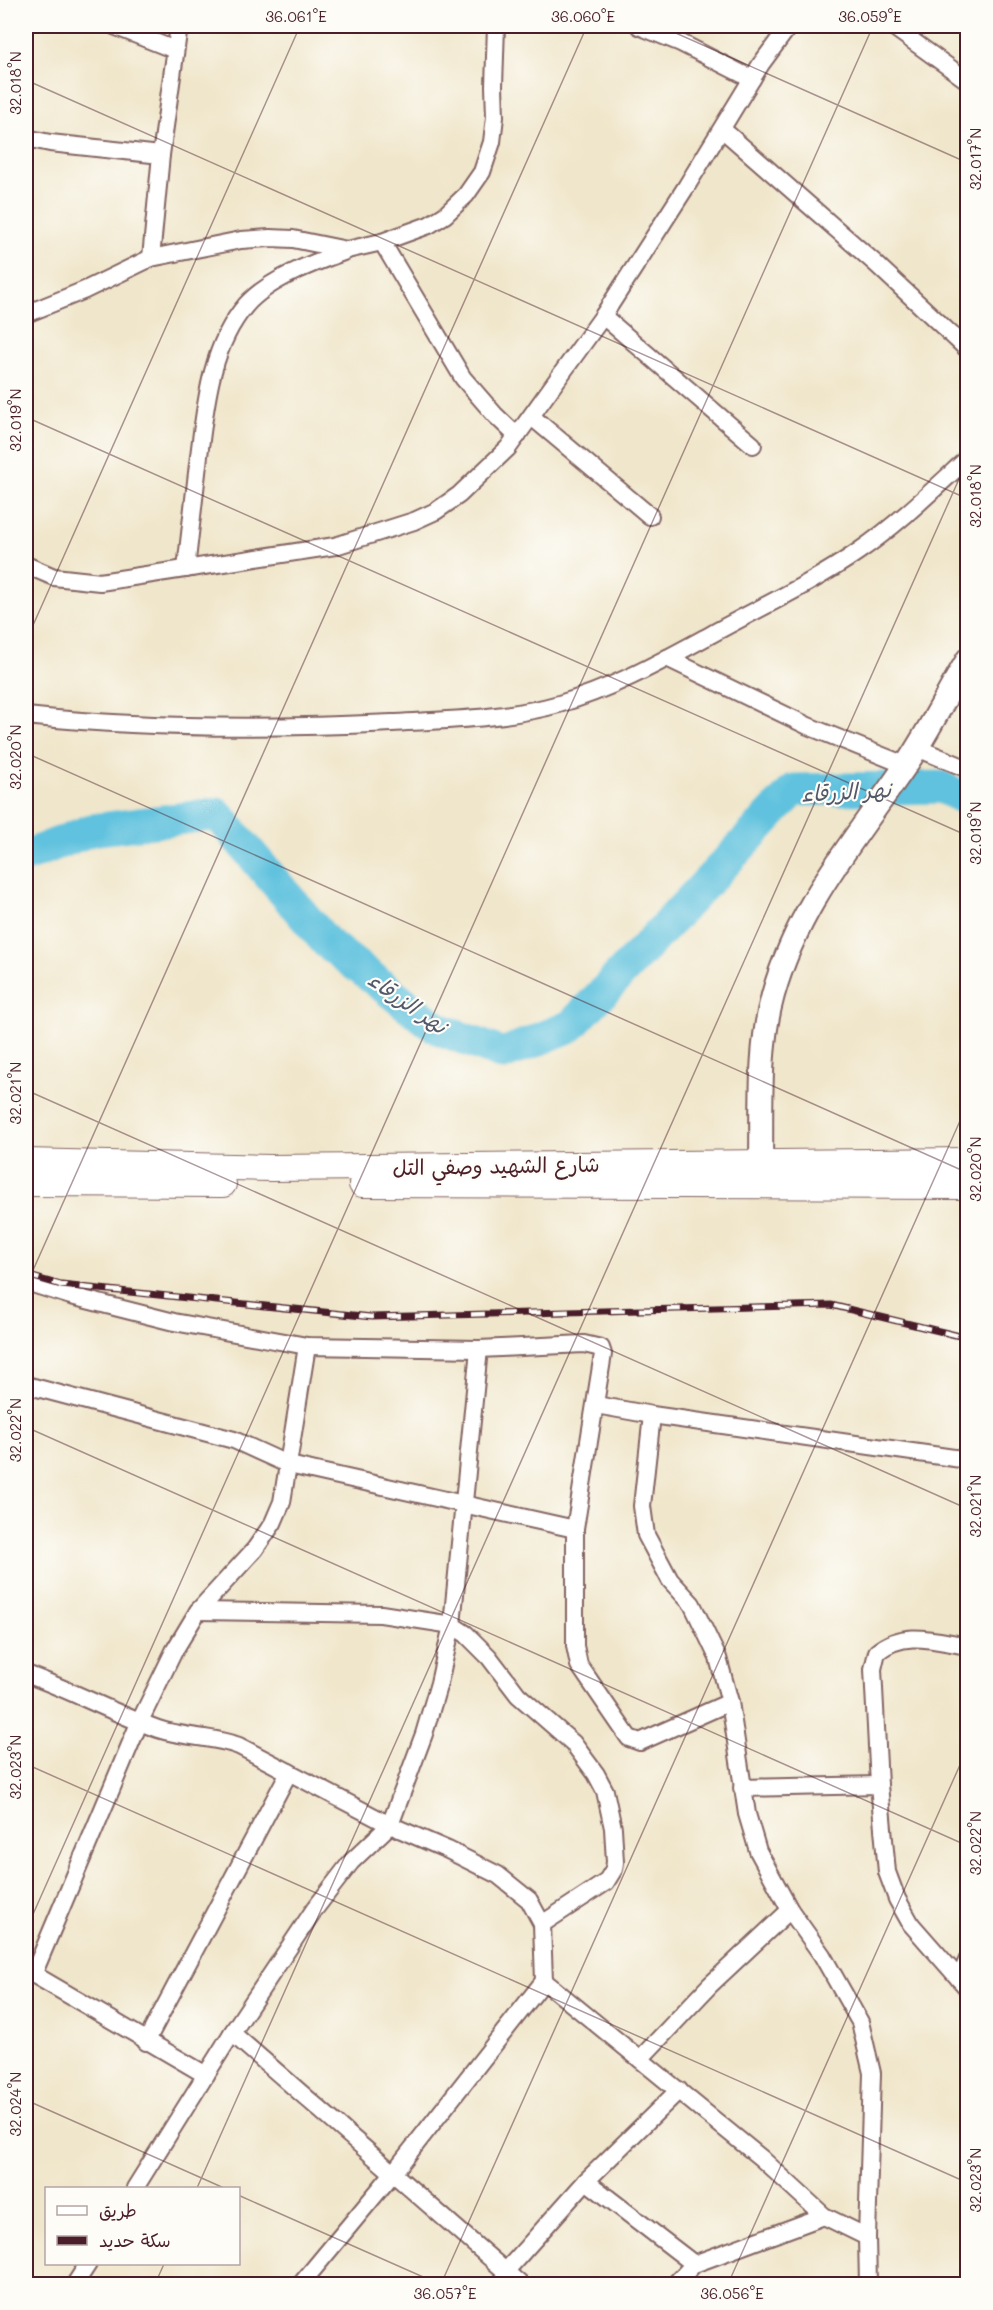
<svg xmlns="http://www.w3.org/2000/svg" width="993" height="2310" viewBox="0 0 993 2310" font-family="Mali,'Playpen Sans Arabic',sans-serif">
<style>
.lines{fill:none;stroke-linecap:round;stroke-linejoin:round}
.river{stroke:#60c2de;stroke-width:33}
.street-casing{stroke:#846563;stroke-width:20}
.secondary-casing{stroke:#846563;stroke-width:26}
.primary-casing{stroke:#846563;stroke-width:28}
.street{stroke:#fff;stroke-width:16}
.secondary{stroke:#fff;stroke-width:22}
.primary{stroke:#fff;stroke-width:26}
.rail-casing{stroke:#4a1f2b;stroke-width:7}
.rail{stroke:#fdfcf7;stroke-width:4.5;stroke-dasharray:14;stroke-linecap:butt}
.ticks{fill:none;stroke:#4a1f2b;stroke-width:1.5;stroke-opacity:0.45}
.labels{text-anchor:middle;dominant-baseline:central;stroke-width:4.5;stroke-linejoin:round;paint-order:stroke}
.street-label{font-size:21px;fill:#4a1f2b;stroke:#fdfcf7}
.water-label{font-size:22px;font-style:italic;fill:#52586a;stroke:#fdfcf7}
.neatline{fill:none;stroke:#4a1f2b;stroke-width:2}
.ticks-label{font-size:15px;text-anchor:middle;fill:#4a1f2b}
</style>
<rect width="100%" height="100%" fill="#fdfcf7"/>
<filter id="ink" filterUnits="userSpaceOnUse"><feTurbulence type="fractalNoise" baseFrequency=".0167" numOctaves="2"/><feDisplacementMap in="SourceGraphic" scale="12" xChannelSelector="R" yChannelSelector="G"/><feConvolveMatrix kernelMatrix="1 2 1 2 8 2 1 2 1" color-interpolation-filters="sRGB"/></filter>
<filter id="wash" filterUnits="userSpaceOnUse"><feTurbulence type="fractalNoise" baseFrequency=".008" numOctaves="4" result="noise"/><feDisplacementMap in="SourceGraphic" scale="24" xChannelSelector="R" yChannelSelector="G"/><feGaussianBlur stdDeviation="1.35" result="paint"/><feColorMatrix in="noise" values="0 0 0 0 0 0 0 0 0 0 0 0 0 0 0 0 0 1.4 0 .05"/><feComposite in="paint" operator="in"/></filter>
<g filter="url(#wash)">
<rect width="100%" height="100%" fill="#f0e6cb"/>
<g class="lines">
<polyline class="river" points="26,856 91,830 217,814 327,943 437,1028 503,1054 571,1026 794,790 941,787 968,800"/>
</g>
</g>
<g filter="url(#ink)">
<g class="lines">
<defs>
<g id="street">
<polyline points="114,26 175,50"/>
<polyline points="639,26 681,43 752,79"/>
<polyline points="892,26 968,81"/>
<polyline points="722,129 875,263 968,350"/>
<polyline points="26,138 50,143 161,155"/>
<polyline points="382,242 463,378 495,415 517,436"/>
<polyline points="151,258 161,155 179,26"/>
<polyline points="26,314 85,290 151,258 241,240 270,238 293,239 347,250 382,242 429,225 445,215 466,195 482,172 492,142 495,117 494,86 496,26"/>
<polyline points="603,316 753,445"/>
<polyline points="532,417 650,516"/>
<polyline points="26,565 54,577 100,582 335,546 414,521 436,511 459,495 508,448 603,316 686,187 761,64 789,26"/>
<path d="M186,569C190,534 194,499 198,464C205,410 209,348 246,305C269,279 315,262 346,251"/>
<polyline points="667,658 808,726 905,765"/>
<path d="M26,716C148,729 270,729 392,723C447,720 506,719 559,704C613,689 664,660 712,634C761,607 813,583 859,551C898,524 933,490 968,458"/>
<polyline points="917,748 968,769"/>
<polyline points="26,1282 71,1296 174,1322 307,1346 479,1349 584,1344 601,1348 603,1354 575,1529 575,1646 579,1665 629,1738 640,1742 730,1702"/>
<polyline points="26,1385 234,1440 289,1465 575,1529"/>
<polyline points="596,1405 652,1415 968,1460"/>
<polyline points="652,1415 642,1506 646,1535 670,1580 692,1604 718,1658 730,1702 747,1814 758,1851 790,1910 822,1955 860,2022 872,2073 867,2237 868,2284"/>
<polyline points="198,1611 381,1614 452,1625 466,1634 489,1657 518,1695 573,1743 596,1774 605,1791 613,1828 615,1862 614,1869 606,1882 542,1924"/>
<path d="M968,1646C935,1641 905,1629 877,1652L873,1669L879,1785L887,1872L897,1899L911,1924L968,1989"/>
<path d="M26,1674C71,1690 113,1713 158,1729C185,1738 214,1736 239,1746L390,1825L448,1850L498,1875L529,1900L542,1924L544,1981L761,2158L824,2216L867,2237"/>
<polyline points="742,1788 879,1785"/>
<polyline points="26,1970 206,2075"/>
<polyline points="33,1975 140,1721 174,1651 198,1611 255,1549 273,1523 282,1502 307,1346"/>
<polyline points="959,1979 968,1959"/>
<polyline points="232,2033 520,2284"/>
<polyline points="146,2042 289,1772"/>
<polyline points="640,2059 710,1985 790,1910"/>
<polyline points="586,2181 694,2264"/>
<polyline points="135,2188 232,2033 314,1910 351,1862 390,1825 424,1734 439,1683 452,1625 479,1349"/>
<polyline points="505,2272 586,2181 679,2090"/>
<polyline points="75,2284 88,2264"/>
<polyline points="301,2284 394,2172 544,1981"/>
<polyline points="675,2284 694,2264 824,2216"/>
</g>
<path id="secondary" d="M761,1162C762,1108 758,1048 773,995C798,905 854,841 906,765C929,731 947,694 968,659"/>
<g id="primary">
<polyline points="26,1162 271,1168 968,1161"/>
<polyline points="26,1183 223,1184"/>
<polyline points="362,1184 968,1186"/>
</g>
</defs>
<use href="#street" class="street-casing"/>
<use href="#secondary" class="secondary-casing"/>
<use href="#primary" class="primary-casing"/>
<use href="#street" class="street"/>
<use href="#secondary" class="secondary"/>
<use href="#primary" class="primary"/>
<defs>
<polyline id="rail" points="26,1275 61,1285 372,1317 831,1305 968,1338"/>
</defs>
<use href="#rail" class="rail-casing"/>
<use href="#rail" class="rail"/>
</g>
</g>
<path class="ticks" d="M660,26L968,163M26,80L968,499M26,417L968,836M26,641L300,26M26,753L968,1173M26,1090L968,1509M26,1286L587,26M26,1427L968,1846M26,1764L968,2183M26,1930L873,26M26,2100L224,2188M197,2188L968,459M238,2195L439,2284M155,2284L164,2264M441,2284L968,1103M728,2284L968,1747"/>
<g class="labels">
<g class="street-label">
<text transform="translate(496 1165) rotate(-1)">شارع الشهيد وصفي التل</text>
</g>
<g class="water-label">
<text transform="translate(846 791) rotate(-3)">نهر الزرقاء</text>
<text transform="translate(408 1002) rotate(35)">نهر الزرقاء</text>
</g>
</g>
<rect width="993" height="2310" fill="none" stroke="#fdfcf7" stroke-width="66"/>
<rect x="45" y="2187" width="195" height="78" fill="#fdfcf7" stroke="#b5a4a5" stroke-width="1.5"/>
<rect x="57" y="2206" width="30" height="9" fill="#ffffff" stroke="#b5a4a5" stroke-width="1.5"/>
<text x="99" y="2217" font-size="18" fill="#4a1f2b">طريق</text>
<rect x="57" y="2236" width="30" height="9" fill="#4a1f2b" stroke="#b5a4a5" stroke-width="1.5"/>
<text x="99" y="2247" font-size="18" fill="#4a1f2b">سكة حديد</text>
<rect x="33" y="33" width="927" height="2244" class="neatline"/>
<g class="ticks-label">
<text x="296" y="22">36.061°E</text>
<text x="583" y="22">36.060°E</text>
<text x="870" y="22">36.059°E</text>
<text transform="translate(16 83) rotate(-90)" y="5">32.018°N</text>
<text transform="translate(976 159) rotate(-90)" y="5">32.017°N</text>
<text transform="translate(16 420) rotate(-90)" y="5">32.019°N</text>
<text transform="translate(976 496) rotate(-90)" y="5">32.018°N</text>
<text transform="translate(16 757) rotate(-90)" y="5">32.020°N</text>
<text transform="translate(976 833) rotate(-90)" y="5">32.019°N</text>
<text transform="translate(16 1093) rotate(-90)" y="5">32.021°N</text>
<text transform="translate(976 1169) rotate(-90)" y="5">32.020°N</text>
<text transform="translate(16 1430) rotate(-90)" y="5">32.022°N</text>
<text transform="translate(976 1506) rotate(-90)" y="5">32.021°N</text>
<text transform="translate(16 1767) rotate(-90)" y="5">32.023°N</text>
<text transform="translate(976 1843) rotate(-90)" y="5">32.022°N</text>
<text transform="translate(16 2104) rotate(-90)" y="5">32.024°N</text>
<text transform="translate(976 2180) rotate(-90)" y="5">32.023°N</text>
<text x="445" y="2299">36.057°E</text>
<text x="732" y="2299">36.056°E</text>
</g>
</svg>
